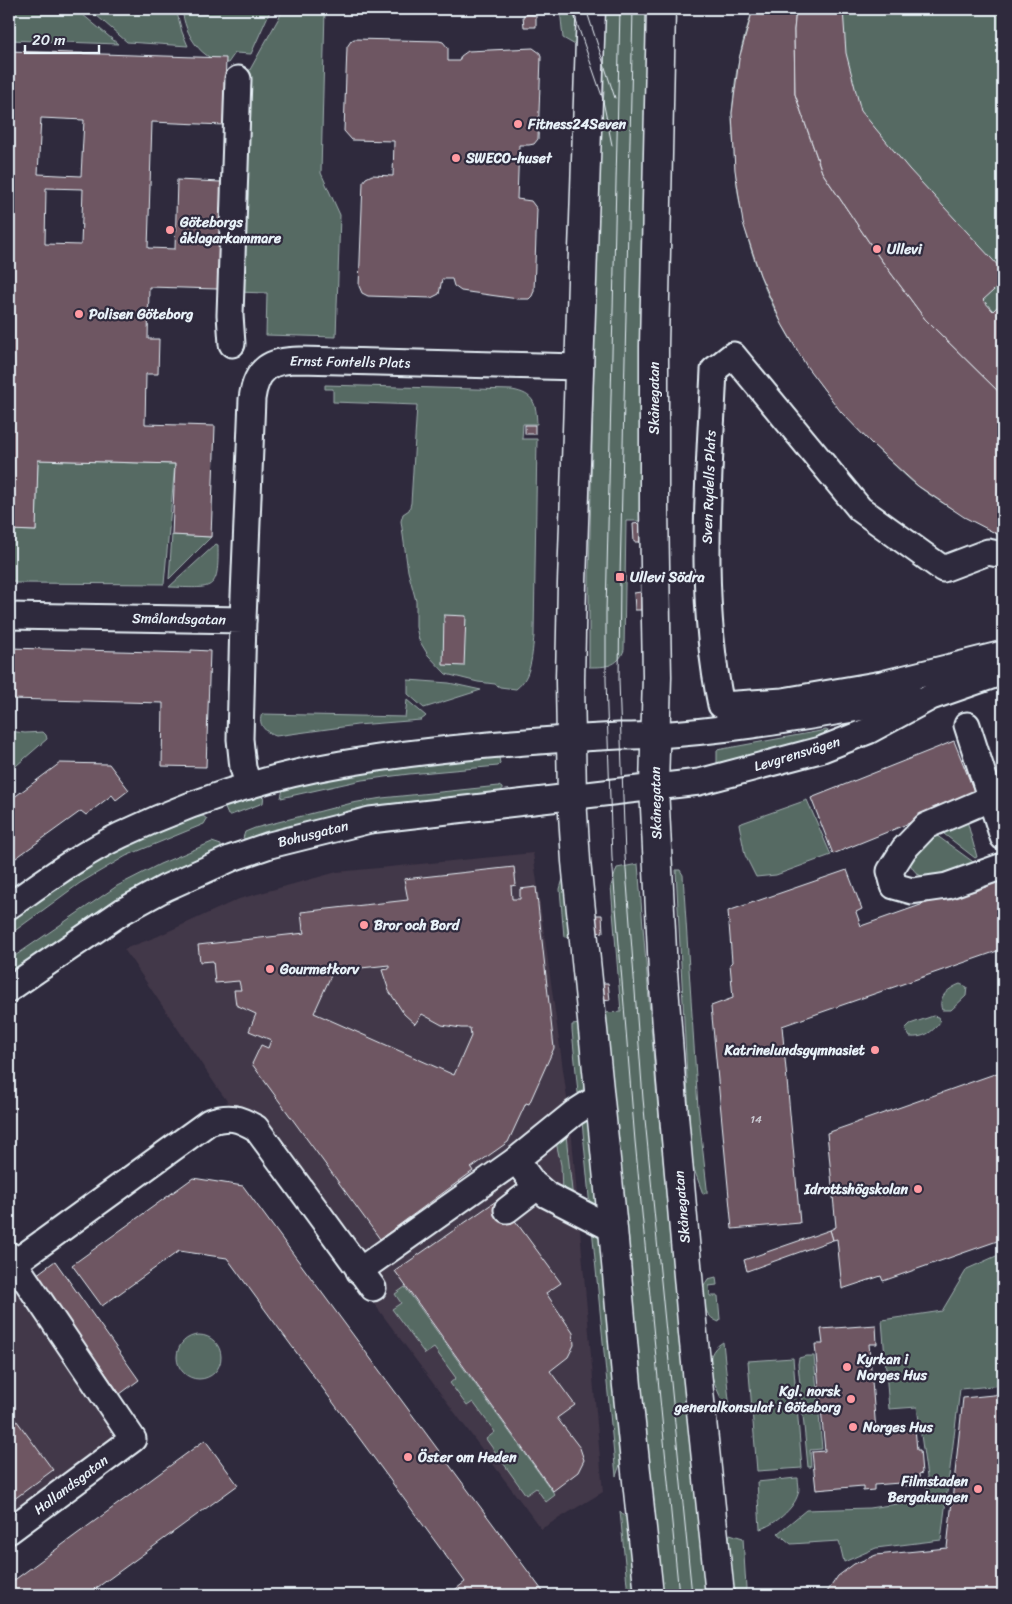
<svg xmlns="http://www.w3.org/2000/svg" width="1012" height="1604" viewBox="0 0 1012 1604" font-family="Sriracha,sans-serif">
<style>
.built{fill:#423748}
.green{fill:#566a64;stroke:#9faeae}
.building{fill:#6e5662;stroke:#e8f1f8;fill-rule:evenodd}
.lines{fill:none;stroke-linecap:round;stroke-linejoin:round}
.minor-casing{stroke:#e8f1f8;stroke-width:29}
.major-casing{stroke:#e8f1f8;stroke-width:31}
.minor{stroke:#2f2a3d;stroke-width:25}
.major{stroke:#2f2a3d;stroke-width:28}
.tram{stroke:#e8f1f8;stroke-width:1}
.poi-dot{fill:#ff9aa2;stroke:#2f2a3d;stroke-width:2}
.labels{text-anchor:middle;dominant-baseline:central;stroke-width:4.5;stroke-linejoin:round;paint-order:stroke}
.number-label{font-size:11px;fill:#cacad2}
.poi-label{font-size:14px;font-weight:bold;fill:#e8f1f8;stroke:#2f2a3d;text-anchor:start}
.street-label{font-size:14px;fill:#e8f1f8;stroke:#2f2a3d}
</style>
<rect width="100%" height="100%" fill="#2f2a3d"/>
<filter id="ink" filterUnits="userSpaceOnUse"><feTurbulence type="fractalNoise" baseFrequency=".02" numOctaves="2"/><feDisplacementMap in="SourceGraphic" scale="10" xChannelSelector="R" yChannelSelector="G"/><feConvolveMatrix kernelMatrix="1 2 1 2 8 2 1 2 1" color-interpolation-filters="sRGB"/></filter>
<g filter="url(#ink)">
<g class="built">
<polygon points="533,853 571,1127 603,1492 541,1529 361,1286 219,1090 124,949 156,937 239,899 337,872"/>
<polygon points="9,1244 122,1433 9,1517"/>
</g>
<g class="green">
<polygon points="9,9 76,9 118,44 9,40"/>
<polygon points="89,9 176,9 182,32 188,46 127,42"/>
<path d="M182,9H271L251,54L235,53L228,63C201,61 185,35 182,9Z"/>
<polygon points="286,9 325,9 321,173 340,215 336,337 266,335 267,293 236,292 242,84 281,14"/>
<polygon points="560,9 577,9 577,46 563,38"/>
<path d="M604,9H648L642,521H626L624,650C618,667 605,667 589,667V575L598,198L600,129L604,93Z"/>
<path d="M753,9H1003V537C974,522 945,506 919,487C908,479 898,468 888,459C800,379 739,271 734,150C733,137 732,124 732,112C734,95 735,76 739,60C742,42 748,25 753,9Z"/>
<path d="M325,385L512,390C535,394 536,404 537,424H523L522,439H537L534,636C532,654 532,677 516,689L500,687L495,684L478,682L446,674L428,655L419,640L416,627V601L408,571L401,521L403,514L409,510L411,503L417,405L333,402V389H325Z"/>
<polygon points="38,460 175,464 164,584 16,583 9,578 9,530 36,531"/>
<polygon points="172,535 211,537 169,579"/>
<path d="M216,544L218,545C219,593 213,588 169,587Z"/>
<polygon points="408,680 449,683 481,690 424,708 408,694"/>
<path d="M407,700L426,716L425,717L421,720L357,725L276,736C266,733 257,724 262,714L405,717Z"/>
<polygon points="826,730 832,733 764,753 717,763 717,750"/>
<polygon points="9,731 25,733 43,732 46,735 47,739 9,772"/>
<polygon points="499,757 500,764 498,766 409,774 362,780 281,798 283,789 286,788 358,771 471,758"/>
<path d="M499,786L502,788V795C417,806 330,811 248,840L243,838L245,832L255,828L352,803L382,798Z"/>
<polygon points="264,795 263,803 231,815 228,815 225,808"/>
<polygon points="807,800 831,855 776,875 756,877 745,855 739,824"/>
<path d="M203,816L207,819L204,824L126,856L80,883L9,935V920C64,880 136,831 203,816Z"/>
<polygon points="966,817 977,857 975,858 944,834 944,832"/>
<path d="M936,835L976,864C956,872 920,893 909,861L919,843Z"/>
<polygon points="212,842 221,845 221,849 171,871 114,900 9,973 9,960 117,886 160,864"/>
<polygon points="638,864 656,1088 706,1595 662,1595 604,1013 621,1012 611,886 617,868"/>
<polygon points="676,870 680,870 683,875 698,1108 707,1188 707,1193 703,1194 694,1169 691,1152"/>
<polygon points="563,879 566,879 572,936 564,937 560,889"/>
<path d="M960,984L967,987L966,996L951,1010H942C937,997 949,988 960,984Z"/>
<path d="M933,1016L938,1017L940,1022C932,1033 923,1038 910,1037L905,1029L910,1024Z"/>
<path d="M580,1024C583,1046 590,1071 582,1092L578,1093L572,1030V1025Z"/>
<polygon points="589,1116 600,1212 590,1208 582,1121"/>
<polygon points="566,1135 573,1200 562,1194 561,1165 556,1142"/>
<polygon points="592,1228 601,1241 621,1462 616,1476"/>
<polygon points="1003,1253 1003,1385 960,1389 941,1540 876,1548 844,1562 839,1541 791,1544 778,1533 806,1510 869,1508 917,1501 927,1496 927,1477 917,1407 889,1409 882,1320 942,1311 967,1269"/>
<path d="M716,1277L717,1285L709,1286L710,1296H718L720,1319L719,1322C703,1316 704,1302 702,1288L708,1279Z"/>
<polygon points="405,1287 555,1495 546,1502 536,1488 526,1495 486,1439 495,1432 473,1402 467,1406 450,1383 456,1378 434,1348 425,1354 392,1309 401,1303 395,1294"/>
<circle cx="199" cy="1357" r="22"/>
<path d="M723,1342L729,1400L728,1404H726L723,1403C715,1383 698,1357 723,1342Z"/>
<polygon points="806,1356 814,1356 822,1449 810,1450 811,1467 808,1467 798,1364 799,1358"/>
<polygon points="793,1358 802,1468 757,1471 748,1361"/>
<path d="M796,1478H798C798,1483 800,1489 798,1494C794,1509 774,1525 760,1529L757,1482Z"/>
<polygon points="620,1511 627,1519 637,1595 628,1595"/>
<polygon points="730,1534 743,1538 746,1588 745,1591 736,1591 733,1588 727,1549"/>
</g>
<g class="building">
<polygon points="753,9 796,9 794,30 795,94 822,172 879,257 925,319 1003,396 1003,537 964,517 918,486 872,444 841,412 807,367 782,324 760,275 743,223 735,170 732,113 739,59"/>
<polygon points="796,9 843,9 846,53 861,111 909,169 1003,271 1003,282 983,300 993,311 1003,301 1003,396 925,319 879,257 822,172 795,94 794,30"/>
<polygon points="526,14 536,15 536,27 524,27 523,16"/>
<polygon points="354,39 439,41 443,42 448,48 448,61 459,61 461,56 468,51 533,48 540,53 541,57 538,139 534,144 529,145 519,145 517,199 531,201 537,209 534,291 532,296 529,299 518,299 461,291 454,286 452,279 442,279 439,294 431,298 368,296 362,293 359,286 363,182 366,178 372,175 393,176 394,141 352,140 344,131 347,47 351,41"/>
<path d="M9,51L226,58L224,125L152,122L148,248L175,249L177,180L221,182L218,289L149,287L148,339H159L158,374H146L145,424L215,426L211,537L172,535L175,464L38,460L36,531L9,530ZM41,118L84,120L81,176L38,174ZM46,188L83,189L81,245L45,244Z"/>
<rect x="525" y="425" width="10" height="9"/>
<polygon points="640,523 640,542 634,542 633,524"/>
<polygon points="641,592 641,610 635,610 634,593"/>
<polygon points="444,615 466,616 464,666 443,665"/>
<polygon points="9,648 191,653 191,650 210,651 206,767 162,766 163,703 9,699"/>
<polygon points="954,741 976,796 833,854 811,798"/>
<polygon points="60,763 109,764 129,790 116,800 112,795 86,815 81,811 9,863 9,801"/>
<path d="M514,867L516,885L511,886L512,899H520V889L536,887L554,1048L529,1104L526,1103L508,1142L471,1168L473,1171L380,1239L252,1064L261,1045L268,1048L271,1040L249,1031L256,1014L236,1005L234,990H241L239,981L215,983L213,961L200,962L198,945L305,933L304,929L303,930L301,912L408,900L404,879ZM389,965V969L382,970L389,991L404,1014L415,1024L422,1014L442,1025L461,1028H470L471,1036L454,1075L314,1013L333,971Z"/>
<polygon points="847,870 862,909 856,912 861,926 1003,876 1003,949 782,1026 800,1223 732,1229 711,1006 733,998 730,964 732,962 728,911"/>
<polygon points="595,915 602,915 603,932 596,933"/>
<polygon points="602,983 608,983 610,1000 603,1001"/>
<polygon points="1003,1071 1003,1239 883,1281 881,1276 842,1289 837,1239 833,1240 830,1230 836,1227 827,1133"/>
<polygon points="193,1178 243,1186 544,1593 544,1595 448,1595 465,1582 227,1258 179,1251 102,1306 72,1265"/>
<polygon points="499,1199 561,1283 546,1293 573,1333 574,1345 568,1357 550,1371 575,1405 557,1418 580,1448 584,1460 578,1472 553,1491 395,1271"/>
<polygon points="830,1230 833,1240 747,1271 744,1260"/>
<polygon points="55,1261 139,1380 120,1394 36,1275"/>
<polygon points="876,1325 877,1344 869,1344 876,1431 915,1428 917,1450 920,1450 922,1473 919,1474 920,1485 901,1486 900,1483 874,1485 874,1490 863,1491 863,1486 816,1490 812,1452 825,1451 815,1344 823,1344 821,1329"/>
<polygon points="1003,1394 1003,1595 825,1595 838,1576 854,1564 876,1555 947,1548 963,1398"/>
<polygon points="11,1413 53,1470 9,1503 9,1414"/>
<polygon points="205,1440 238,1485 87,1595 9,1595 9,1584"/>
</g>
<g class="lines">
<defs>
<g id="minor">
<polyline points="232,344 230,315 238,79"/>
<path d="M1003,555L988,552L943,569L860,509L733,355L714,370C709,481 698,595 721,705L783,701L882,684L1003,654"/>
<polyline points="9,616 243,620 240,739 243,768 249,786"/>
<path d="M243,620L252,399C256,368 271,360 300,360L579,367"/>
<polyline points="967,725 1003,837"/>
<polyline points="989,799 926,826 904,849 890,871 894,886 912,891 947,886 1003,866"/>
<path d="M9,906C45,881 81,854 121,835C190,802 265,777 341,764C432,748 526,741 619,736C631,736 644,736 657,735C743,730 829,712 914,699"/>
<polyline points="9,989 123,911 165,888 232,858 270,845 370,820 699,782 820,750 868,731 931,697 1003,672"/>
<polyline points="599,1097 574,1113 516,1160 533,1183 547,1195 613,1229"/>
<polyline points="507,1210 537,1187"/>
<polyline points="9,1255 133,1439 9,1531"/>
<path d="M9,1267L209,1122C230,1115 238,1118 256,1128L373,1288"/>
<polyline points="359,1271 516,1160"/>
</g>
<g id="major">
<polyline points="591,9 572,583 570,681 572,798 576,861 613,1229 627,1386 649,1595"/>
<polyline points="661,9 654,346 654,510 657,676 654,787 663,972 671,1081 693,1333 720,1595"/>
</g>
</defs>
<use href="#minor" class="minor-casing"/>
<use href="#major" class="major-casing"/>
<use href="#minor" class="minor"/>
<use href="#major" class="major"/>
<g class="tram">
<polyline points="572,9 602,96 612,145"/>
<polyline points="586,9 615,98"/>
<polyline points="620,9 606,613 606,680 612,858 635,1141 679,1595"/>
<polyline points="633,9 620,577 619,680 625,856 643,1099 692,1595"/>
</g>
</g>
</g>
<g class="poi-dot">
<circle cx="518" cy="124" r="5"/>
<circle cx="456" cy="158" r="5"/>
<circle cx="170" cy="230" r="5"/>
<circle cx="877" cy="249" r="5"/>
<circle cx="79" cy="314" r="5"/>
<rect x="615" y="572" width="10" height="10" rx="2.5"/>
<circle cx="364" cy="925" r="5"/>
<circle cx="270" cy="969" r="5"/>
<circle cx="875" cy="1050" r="5"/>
<circle cx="918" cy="1189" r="5"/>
<circle cx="847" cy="1367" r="5"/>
<circle cx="851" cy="1399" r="5"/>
<circle cx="853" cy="1427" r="5"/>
<circle cx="408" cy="1457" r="5"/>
<circle cx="978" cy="1489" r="5"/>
</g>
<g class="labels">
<g class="number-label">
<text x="756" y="1119">14</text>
</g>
<g class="poi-label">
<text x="528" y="124">Fitness24Seven</text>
<text x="466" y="158">SWECO-huset</text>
<text x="180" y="222">Göteborgs<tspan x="180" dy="16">åklagarkammare</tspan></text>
<text x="887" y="249">Ullevi</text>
<text x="89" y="314">Polisen Göteborg</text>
<text x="630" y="577">Ullevi Södra</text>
<text x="374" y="925">Bror och Bord</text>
<text x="280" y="969">Gourmetkorv</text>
<text x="865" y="1050" text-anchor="end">Katrinelundsgymnasiet</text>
<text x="908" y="1189" text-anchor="end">Idrottshögskolan</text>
<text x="857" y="1359">Kyrkan i<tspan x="857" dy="16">Norges Hus</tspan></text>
<text x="841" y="1391" text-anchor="end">Kgl. norsk<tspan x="841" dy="16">generalkonsulat i Göteborg</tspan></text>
<text x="863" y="1427">Norges Hus</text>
<text x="418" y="1457">Öster om Heden</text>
<text x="968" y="1481" text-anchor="end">Filmstaden<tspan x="968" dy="16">Bergakungen</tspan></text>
</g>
<g class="street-label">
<text transform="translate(350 362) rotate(1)">Ernst Fontells Plats</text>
<text transform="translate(654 398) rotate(-90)">Skånegatan</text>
<text transform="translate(709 487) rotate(-88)">Sven Rydells Plats</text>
<text transform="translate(179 619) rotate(1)">Smålandsgatan</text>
<text transform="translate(797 754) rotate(-17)">Levgrensvägen</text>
<text transform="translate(656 803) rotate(-91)">Skånegatan</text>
<text transform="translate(313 834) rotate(-14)">Bohusgatan</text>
<text transform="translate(682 1207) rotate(-95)">Skånegatan</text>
<text transform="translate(71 1485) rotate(-37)">Hallandsgatan</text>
</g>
</g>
<rect width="1012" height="1604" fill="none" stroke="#2f2a3d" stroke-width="30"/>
<rect x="15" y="15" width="982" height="1574" fill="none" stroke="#e8f1f8" stroke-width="2" filter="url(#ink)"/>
<path d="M25 45v8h74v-8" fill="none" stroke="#e8f1f8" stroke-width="2.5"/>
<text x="32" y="45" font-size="15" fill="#e8f1f8" stroke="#2f2a3d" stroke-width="4" paint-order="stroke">20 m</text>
</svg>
